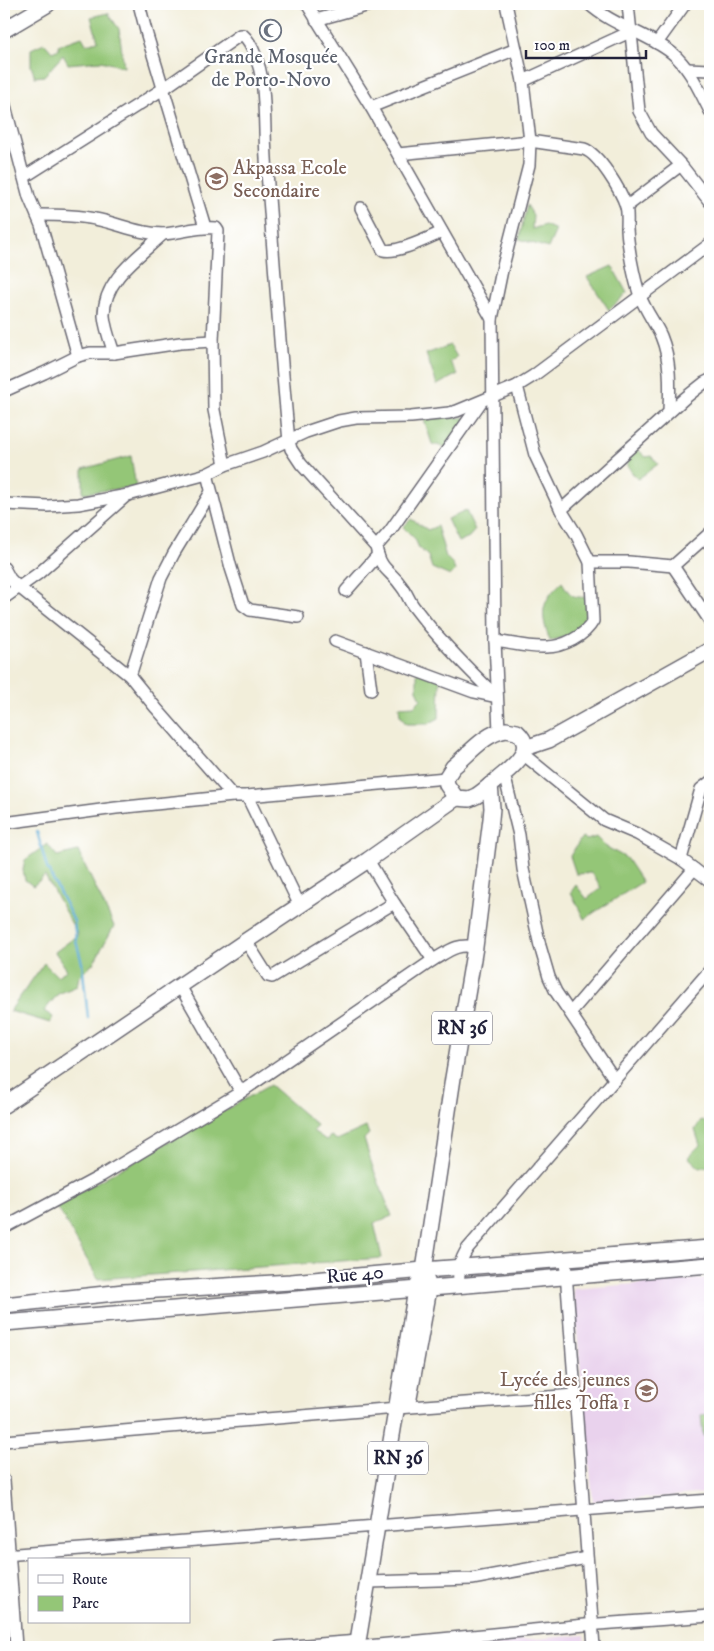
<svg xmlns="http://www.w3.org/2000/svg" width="714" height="1651" viewBox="0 0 714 1651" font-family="'IM FELL DW Pica',serif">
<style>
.built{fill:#e9d2ed}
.green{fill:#94c677;stroke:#5b7459}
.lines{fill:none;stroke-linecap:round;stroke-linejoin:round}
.stream{stroke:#5cacd6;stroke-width:2.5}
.minor-casing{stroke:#6b6973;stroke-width:14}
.major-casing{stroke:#6b6973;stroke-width:18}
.minor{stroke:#fff;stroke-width:11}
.major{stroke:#fff;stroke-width:15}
.labels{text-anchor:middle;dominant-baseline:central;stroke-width:4.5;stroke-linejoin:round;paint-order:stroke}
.shield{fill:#fff;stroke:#646476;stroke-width:1}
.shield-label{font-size:19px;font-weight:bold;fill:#22223b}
.worship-label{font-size:20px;fill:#5b616d;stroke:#fff}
.education-label{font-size:20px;fill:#785e54;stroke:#fff;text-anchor:start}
.street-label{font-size:20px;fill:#22223b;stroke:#fff}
</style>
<rect width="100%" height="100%" fill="#fff"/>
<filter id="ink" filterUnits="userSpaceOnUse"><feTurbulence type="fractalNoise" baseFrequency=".02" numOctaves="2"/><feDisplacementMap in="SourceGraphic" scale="10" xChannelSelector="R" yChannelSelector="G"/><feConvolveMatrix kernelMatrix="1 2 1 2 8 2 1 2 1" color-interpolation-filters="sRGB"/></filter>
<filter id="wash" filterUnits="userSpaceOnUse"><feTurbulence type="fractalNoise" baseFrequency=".0096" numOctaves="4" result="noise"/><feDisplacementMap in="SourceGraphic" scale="20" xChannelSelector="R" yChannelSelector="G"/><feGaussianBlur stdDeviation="1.12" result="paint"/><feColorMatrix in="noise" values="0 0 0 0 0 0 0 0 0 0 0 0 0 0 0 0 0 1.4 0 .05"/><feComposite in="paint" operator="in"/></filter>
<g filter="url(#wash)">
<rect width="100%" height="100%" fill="#f2eeda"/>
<g class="built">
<polygon points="710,1278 710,1493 593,1502 573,1289"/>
<polygon points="584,1635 586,1647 435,1647"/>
</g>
<g class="green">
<polygon points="108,13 119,29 124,67 101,61 68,64 63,55 44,76 35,77 31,66 31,49 44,43 52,52 59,49 58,45 82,37 86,44 98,41 91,17"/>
<polygon points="527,205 533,215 532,229 545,225 556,230 548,248 519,239"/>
<polygon points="612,266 627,293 609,310 587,277"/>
<polygon points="450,345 457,357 450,362 458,374 437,385 426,354"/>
<polygon points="423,416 469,418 448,448 432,444"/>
<path d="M637,449L646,457L651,456L658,464L638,479C630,472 628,467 626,457Z"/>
<polygon points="131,456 136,487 83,493 83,469"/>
<polygon points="466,511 475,530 469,537 458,542 447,519"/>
<polygon points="411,519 428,530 437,526 446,557 453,564 455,571 450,576 432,568 428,556 419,548 415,539 403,527"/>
<path d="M562,582C571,597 573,598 591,597L593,621L568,636L550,641C540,614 540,602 562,582Z"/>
<polygon points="417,672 440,678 439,718 428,724 406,724 400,715 399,707 414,706 421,699 417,690"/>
<polygon points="582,837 587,840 596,837 605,846 626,858 642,882 584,919 571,892 576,885 587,899 601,888 592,873 576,874 570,856"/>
<polygon points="47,844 57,856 78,851 114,926 93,964 79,976 77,986 58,994 44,1011 53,1017 50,1023 10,1011 44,963 57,976 67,970 55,952 78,935 45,876 33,886 25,880 23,870 25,860"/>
<polygon points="270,1085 317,1125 313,1131 326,1140 331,1136 337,1140 366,1127 369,1134 364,1139 373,1168 392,1216 374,1223 382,1258 98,1279 56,1205"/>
<polygon points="701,1120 710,1123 710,1166 700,1168 688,1157 700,1145 695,1130"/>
<polygon points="710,1414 710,1436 703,1436 701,1415"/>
</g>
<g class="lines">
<polyline class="stream" points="37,832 47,868 74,921 76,941 82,963 88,1018"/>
</g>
</g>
<g filter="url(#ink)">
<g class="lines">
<defs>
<g id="minor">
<polyline points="139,4 147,35 205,227"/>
<polyline points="307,4 371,107 492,319"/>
<path d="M589,4C613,26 647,33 672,53C690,68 699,90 710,111"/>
<polyline points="628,4 639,111 651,133 681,165 710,202"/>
<polyline points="316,20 373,4"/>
<polyline points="657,43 685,4"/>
<polyline points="687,69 710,70"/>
<polyline points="523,81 632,31"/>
<polyline points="4,102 29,197 41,225 78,356"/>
<polyline points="371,107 516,49"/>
<path d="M398,154L530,141L584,149C599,154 621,191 626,206C628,213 627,222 627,229C628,247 634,279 640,296C645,310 655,323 661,336C671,360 670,386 669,411"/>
<path d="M24,177L163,89L240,35H243C253,43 260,68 262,80C266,110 264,141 267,172C274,261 280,351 289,441L291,449L301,464L376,547C381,572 390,569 402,587C407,593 409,601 414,607C438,639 468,669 497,697"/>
<polyline points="626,207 681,165"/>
<path d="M361,208L383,250C397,254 428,238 442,232"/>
<path d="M37,215C56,215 76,215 95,219C118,223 138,234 163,234C181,233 197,226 216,228L218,231L213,341L214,410L225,465"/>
<path d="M114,353C110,341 105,328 104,316C103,279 140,256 163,234"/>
<polyline points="4,391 44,373 78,356 90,353 114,353 180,343 213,341"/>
<polyline points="207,474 231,568 243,605 250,610 298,617"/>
<polyline points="4,504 48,506 78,504 128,495 207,474 225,465 263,452 306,432 339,421 356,418 411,417 449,413 457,411 517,386 533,376 710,244"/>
<polyline points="561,510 685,398 704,383 710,380"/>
<polyline points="376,547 390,531 481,402"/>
<polyline points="590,562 629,562 673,566 710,533"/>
<polyline points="673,566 710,621"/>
<polyline points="4,568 10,579 15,584 130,676 156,708 233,796"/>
<polyline points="346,591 378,555"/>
<polyline points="4,598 39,573 126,496"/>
<polyline points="335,641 474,692 497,697"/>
<path d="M495,641C511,643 529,648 546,647C563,647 585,636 593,621L590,562L576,534L561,510L535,455L517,386"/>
<polyline points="366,652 371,690"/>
<polyline points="130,676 161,578 174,553 211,492"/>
<polyline points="499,731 495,641 492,319 502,270 529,165 530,141 523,81 506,4"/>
<polyline points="523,754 604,820 637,834 681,859 710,881"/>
<polyline points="504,774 519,835 523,869 540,946 549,977 556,992 615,1080"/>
<polyline points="247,796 300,906"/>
<polyline points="4,823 116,808 233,796 247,796 446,778"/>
<polyline points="681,859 701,789 710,782"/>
<polyline points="368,860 394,903 433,960"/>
<polyline points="246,941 268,976 272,977 394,903"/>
<polyline points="180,986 241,1092"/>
<polyline points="571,1012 694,869"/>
<path d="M4,1228L101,1176L241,1092L433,960C449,951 457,943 475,947"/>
<polyline points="565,1259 594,1647"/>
<path d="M459,1286C458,1271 459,1261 468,1248L710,970"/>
<polyline points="4,1441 397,1408 575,1395"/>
<polyline points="4,1480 16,1647"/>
<polyline points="4,1555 710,1500"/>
<polyline points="369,1582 472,1579 587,1558"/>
<polyline points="279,1647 359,1641"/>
<polyline points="357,1647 585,1625 710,1616"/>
</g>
<g id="major">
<polyline points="4,30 48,4"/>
<path d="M506,730L517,732C537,750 512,767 498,779C491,784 484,791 476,796L469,799L456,798L447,785L446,778L453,767C469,754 485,733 506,730Z"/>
<polyline points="525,748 549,740 710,650"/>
<polyline points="4,1105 246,941 368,860 456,798"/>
<polyline points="4,1305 124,1292 291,1282 424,1270 710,1248"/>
<polyline points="4,1323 710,1265"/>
<polyline points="409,1398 429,1289 427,1281"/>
<polyline points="357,1647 416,1290 424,1270 453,1078 475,947 491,819 492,808 490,785"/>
</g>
</defs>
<use href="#minor" class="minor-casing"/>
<use href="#major" class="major-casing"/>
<use href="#minor" class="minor"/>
<use href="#major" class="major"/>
</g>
</g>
<defs>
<symbol id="mosque-ring" viewBox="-11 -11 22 22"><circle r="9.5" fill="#fff" stroke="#6b7280" stroke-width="1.5"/><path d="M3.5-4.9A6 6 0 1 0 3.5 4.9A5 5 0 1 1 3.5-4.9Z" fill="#6b7280"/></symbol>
<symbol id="school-ring" viewBox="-11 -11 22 22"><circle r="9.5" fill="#fff" stroke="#8d6e63" stroke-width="1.5"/><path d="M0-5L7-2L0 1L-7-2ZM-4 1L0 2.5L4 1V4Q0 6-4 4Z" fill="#8d6e63"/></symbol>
</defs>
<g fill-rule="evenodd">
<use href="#mosque-ring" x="258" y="18" width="25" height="25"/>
<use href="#school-ring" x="204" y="166" width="25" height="25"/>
<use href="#school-ring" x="634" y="1378" width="25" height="25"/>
</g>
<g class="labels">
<g class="shield">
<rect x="432" y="1011.5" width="60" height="33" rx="4"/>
<rect x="368" y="1441.5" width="60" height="33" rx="4"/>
</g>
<g class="shield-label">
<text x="462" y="1028">RN 36</text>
<text x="398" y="1458">RN 36</text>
</g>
<g class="worship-label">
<text x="271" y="57">Grande Mosquée<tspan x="271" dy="23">de Porto-Novo</tspan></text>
</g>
<g class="education-label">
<text x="233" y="168">Akpassa Ecole<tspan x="233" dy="23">Secondaire</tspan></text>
<text x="630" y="1380" text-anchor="end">Lycée des jeunes<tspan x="630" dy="23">filles Toffa 1</tspan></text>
</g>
<g class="street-label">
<text transform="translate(355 1275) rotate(-5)">Rue 40</text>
</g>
</g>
<rect width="714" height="1651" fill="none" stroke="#fff" stroke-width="20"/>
<rect x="28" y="1558" width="162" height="65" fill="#ffffff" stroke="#a7a7b1"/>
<rect x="38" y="1575" width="25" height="8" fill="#ffffff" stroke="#a7a7b1"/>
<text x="72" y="1584" font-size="15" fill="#22223b">Route</text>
<rect x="38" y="1596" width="25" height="15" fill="#94c677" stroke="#a7a7b1"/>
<text x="72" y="1608" font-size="15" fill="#22223b">Parc</text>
<path d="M526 50v8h120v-8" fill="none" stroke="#22223b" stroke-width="2.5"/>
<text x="534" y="50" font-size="15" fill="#22223b" stroke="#ffffff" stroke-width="4" paint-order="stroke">100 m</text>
</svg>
